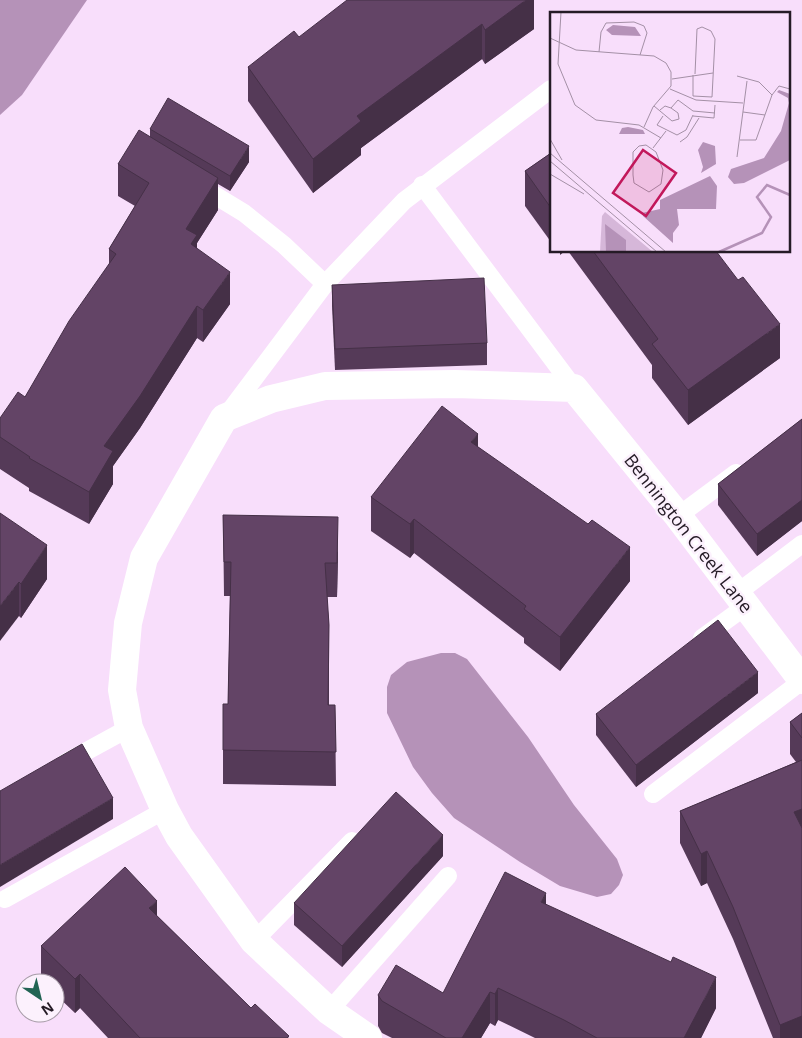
<svg xmlns="http://www.w3.org/2000/svg" width="802" height="1038" viewBox="0 0 802 1038" font-family="'Open Sans',sans-serif">
<style>
.water{fill:#b592b8}
.lines{fill:none;stroke-linecap:round;stroke-linejoin:round}
.lane{stroke:#fff;stroke-width:18}
.street{stroke:#fff;stroke-width:28}
.wall{fill:#553a58}
.shaded-wall{fill:#453047}
.building{fill:#634466;stroke:#453047}
.labels{text-anchor:middle;dominant-baseline:central;stroke-width:5;stroke-linejoin:round;paint-order:stroke}
.street-label{font-size:18px;fill:#251b26;stroke:#fcf1fd}
.inset-river{fill:none;stroke:#b592b8;stroke-width:2.5}
.inset-road{fill:none;stroke:#a490a6;stroke-width:1}
.view{fill:#c2185b;fill-opacity:0.15;stroke:#c2185b;stroke-width:2.5}
.inset-edge{fill:none;stroke:#251b26;stroke-width:2.5}
</style>
<rect width="100%" height="100%" fill="#f8defb"/>
<g class="water">
<polygon points="0,0 87,0 22,95 0,115"/>
<polygon points="441,653 455,653 467,659 528,737 574,805 617,859 623,875 619,885 611,894 597,897 560,886 520,862 454,818 432,793 413,767 387,713 387,687 391,675 407,662"/>
</g>
<g class="lines">
<g class="lane">
<polyline points="198,185 244,213 284,245 325,284"/>
<polyline points="422,185 574,388"/>
<polyline points="226,416 325,284 404,201 551,89"/>
<polyline points="678,516 736,473"/>
<polyline points="737,593 802,544"/>
<polyline points="702,638 746,606"/>
<polyline points="65,763 129,728"/>
<polyline points="653,794 802,681"/>
<polyline points="5,899 165,810"/>
<polyline points="254,941 352,841"/>
<polyline points="329,1011 448,876"/>
</g>
<polyline class="street" points="368,1038 329,1011 254,941 179,836 165,810 129,728 122,690 128,623 144,558 224,418 271,399 325,386 455,384 574,388 678,516 802,680"/>
</g>
<g class="wall">
<polygon points="534,0 534,29 485,64 482,59 361,148 361,155 313,193 248,101 248,67"/>
<polygon points="150,129 249,162 230,191 218,184 218,210 197,243 197,249 230,304 203,342 197,338 140,428 113,466 113,484 89,524 29,491 29,488 0,469 0,418 25,397 109,264 109,249 135,206 118,196 118,164 150,137"/>
<polygon points="551,153 551,242 525,206 525,171"/>
<polygon points="568,251 716,251 780,358 688,425 652,378 652,365"/>
<polygon points="332,285 487,343 487,365 335,370 332,306"/>
<polygon points="802,419 802,521 757,556 718,505 718,484"/>
<polygon points="478,447 630,581 560,671 524,643 524,638 414,553 410,558 371,531 371,497"/>
<polygon points="0,513 47,579 21,618 19,616"/>
<polygon points="223,515 338,552 337,597 327,597 329,625 329,705 335,705 336,786 223,784 223,704 228,704 230,596 224,596"/>
<polygon points="758,693 636,787 596,735 596,714"/>
<polygon points="802,713 802,1038 773,1038 733,939 707,883 701,886 680,843 680,811 796,762 790,754 790,722"/>
<polygon points="443,856 342,967 294,925 294,903"/>
<polygon points="546,905 716,1008 701,1038 535,1038 498,1020 495,1026 490,1023 481,1038 392,1038 382,1033 378,1026 378,995 443,993"/>
<polygon points="157,916 251,1008 289,1038 108,1038 80,1008 75,1013 55,994 55,983 44,983 41,980 41,946"/>
</g>
<g class="shaded-wall">
<polygon points="526,0 534,0 534,29 485,64 485,30"/>
<polygon points="482,24 482,59 361,148 361,155 313,193 313,159 357,116"/>
<polygon points="249,146 249,162 230,191 230,176"/>
<polygon points="218,178 218,210 197,243 197,268 186,229"/>
<polygon points="560,251 565,251 560,255"/>
<polygon points="230,272 230,304 203,342 203,310"/>
<polygon points="197,306 197,338 140,428 113,466 113,484 89,524 89,492 104,446"/>
<polygon points="780,324 780,358 688,425 688,390"/>
<polygon points="478,434 478,468 471,442"/>
<polygon points="802,500 802,521 757,556 757,534"/>
<polygon points="338,517 338,552 337,597 337,563"/>
<polygon points="414,519 414,553 410,558 410,524"/>
<polygon points="47,545 47,579 21,618 21,584"/>
<polygon points="630,547 630,581 560,671 560,637"/>
<polygon points="19,582 19,616 0,641 0,606"/>
<polygon points="758,672 758,693 636,787 636,765"/>
<polygon points="113,798 113,819 0,887 0,865"/>
<polygon points="802,809 802,841 794,812"/>
<polygon points="443,835 443,856 342,967 342,946"/>
<polygon points="707,851 707,883 701,886 701,854"/>
<polygon points="546,893 546,925 541,902"/>
<polygon points="157,901 157,935 149,908"/>
<polygon points="80,974 80,1008 75,1013 75,979"/>
<polygon points="716,977 716,1008 701,1038 684,1038"/>
<polygon points="498,988 498,1020 495,1026 495,994"/>
<polygon points="490,992 490,1023 481,1038 462,1038"/>
<polygon points="802,1016 802,1038 780,1038 780,1025"/>
</g>
<g class="building">
<polygon points="347,0 526,0 485,30 482,24 357,116 361,121 313,159 248,67 294,31 299,37"/>
<polygon points="168,98 249,146 230,176 150,129"/>
<polygon points="139,130 218,178 186,229 197,235 191,244 230,272 203,310 197,306 140,396 104,446 113,451 89,492 29,458 30,457 0,437 0,418 18,392 25,397 69,321 116,254 109,249 149,183 118,164"/>
<polygon points="551,153 551,208 525,171"/>
<polygon points="593,251 716,251 738,280 743,277 780,324 688,390 652,344 658,339"/>
<polygon points="484,278 487,343 335,349 332,285"/>
<polygon points="442,406 478,434 471,442 588,524 592,520 630,547 560,637 524,609 526,606 414,519 410,524 371,497"/>
<polygon points="802,419 802,500 757,534 718,484"/>
<polygon points="0,513 47,545 21,584 19,582 0,606"/>
<polygon points="223,515 338,517 337,563 325,563 329,625 328,705 335,705 336,752 223,750 223,704 228,704 231,562 224,562"/>
<polygon points="718,620 758,672 636,765 596,714"/>
<polygon points="802,713 802,738 790,722"/>
<polygon points="82,744 113,798 0,865 0,791"/>
<polygon points="802,760 802,809 794,812 802,828 802,1016 780,1025 733,907 707,851 701,854 680,811"/>
<polygon points="396,792 443,835 342,946 294,903"/>
<polygon points="125,867 157,901 149,908 251,1008 255,1004 289,1036 287,1038 140,1038 80,974 75,979 41,946"/>
<polygon points="505,872 546,893 541,902 671,962 673,957 716,977 684,1038 597,1038 564,1020 498,988 495,994 490,992 462,1038 446,1038 382,1001 378,995 396,965 443,993"/>
</g>
<g class="labels">
<g class="street-label">
<text transform="translate(689 533) rotate(52)">Bennington Creek Lane</text>
</g>
</g>
<g transform="translate(550 12)">
<rect width="240" height="240" fill="#f8defb"/>
<path d="M55,200L103,240H50L52,204Z" fill="#d6b7d9"/>
<path d="M63,13L85,15L91,24L62,23L56,18ZM229,78L240,82V148L194,171L184,172L178,165L181,157L214,146L231,119L239,91L238,86L227,80ZM78,115L93,118L95,122H69L72,116ZM153,130L165,134L166,152L151,161L153,155L148,138ZM160,164L167,174L166,197H127L129,213L123,221V231L93,204L92,201L110,197V188ZM55,212L76,228V240H56Z" fill="#b592b8"/>
<path class="inset-river" d="M169,240L212,221L221,205L207,185L217,173L240,183"/>
<path class="inset-road" d="M11,0L8,52L25,93L46,108L89,113L111,126M0,26L26,38L104,44L116,51L121,60V74L103,95L94,115M49,40L51,20L56,11L84,10L94,14L97,21L90,43M143,63V84L162,85L165,27L161,19L152,15L147,17L145,62M187,64L209,70L222,83M122,67L163,61M120,77L146,88L193,91M104,94L122,109L129,107L128,101L121,96L115,94L110,98M121,96L128,88L143,99L165,101M193,100L215,103M113,104L107,113L127,123M143,104L164,106L165,93M127,123L136,118L143,103M0,127L12,148M190,128H206L222,83L229,74L240,77M130,130L137,125L149,106M96,133L106,140L113,158L111,172L99,180L84,171L83,163V140L89,134ZM103,136L116,119M0,141L116,240M187,145L197,69M0,149L107,240M0,162L34,182"/>
<path class="view" d="M93,138L126,161L96,204L63,181Z"/>
<rect width="240" height="240" class="inset-edge"/>
</g>
<g transform="translate(40 998) rotate(145)"><circle r="24" fill="#fcf1fd" stroke="#a69ba7"/>
<path d="M0-4L9 19L0 12L-9 19Z" fill="#226454"/>
<text y="-8" font-size="14" font-weight="bold" text-anchor="middle" fill="#251b26">N</text>
</g>
</svg>
